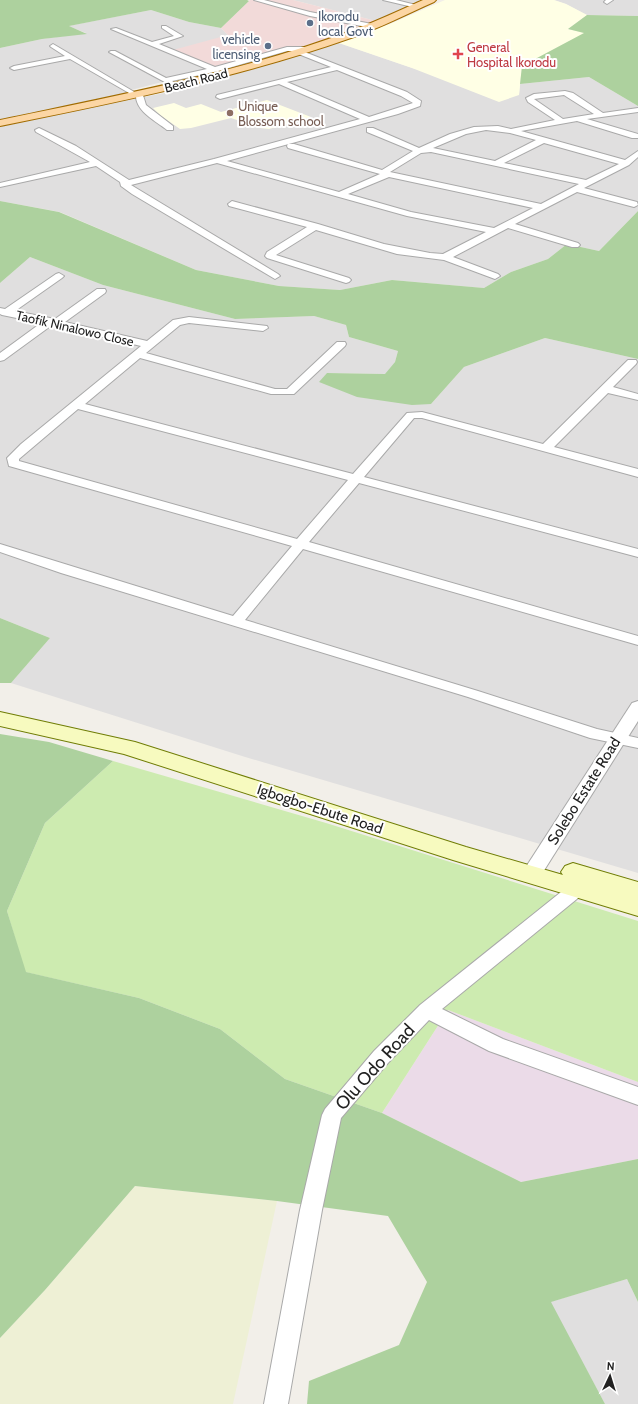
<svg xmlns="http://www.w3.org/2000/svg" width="638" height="1404" viewBox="0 0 638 1404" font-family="Cabin,sans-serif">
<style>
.residential{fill:#e0dfdf}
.commercial{fill:#f2dad9}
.industrial{fill:#ebdbe8}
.education{fill:#ffffe5}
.farmland{fill:#eef0d5}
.grass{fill:#cdebb0}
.forest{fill:#add19e}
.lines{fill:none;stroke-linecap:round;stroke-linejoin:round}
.minor-casing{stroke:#a9a9a9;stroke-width:2}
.tertiary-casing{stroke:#a9a9a9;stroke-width:2}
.secondary-casing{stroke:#707d05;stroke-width:2}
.primary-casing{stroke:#a06b00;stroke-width:2}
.minor{fill:#fff;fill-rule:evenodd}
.tertiary{fill:#fff;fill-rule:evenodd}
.secondary{fill:#f7fabf;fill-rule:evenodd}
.primary{fill:#fcd6a4;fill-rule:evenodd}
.service-dot{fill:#5c6f8a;stroke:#fff;stroke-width:1.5}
.health-dot{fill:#e0444e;stroke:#fff;stroke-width:1.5}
.education-dot{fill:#8d6e63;stroke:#fff;stroke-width:1.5}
.labels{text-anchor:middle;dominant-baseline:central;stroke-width:4;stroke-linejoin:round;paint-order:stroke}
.far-service-label{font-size:13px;fill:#4e5e75;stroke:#fff;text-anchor:start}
.far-health-label{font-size:13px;fill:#be3a42;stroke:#fff;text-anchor:start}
.far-street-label{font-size:13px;fill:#222;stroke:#fff}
.far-education-label{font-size:13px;fill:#785e54;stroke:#fff;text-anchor:start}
.street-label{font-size:15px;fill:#222;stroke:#fff}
.near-street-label{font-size:18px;fill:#222;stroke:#fff}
</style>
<rect width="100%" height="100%" fill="#f2efe9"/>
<g class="residential">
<polygon points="293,0 424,0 376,21"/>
<polygon points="554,0 638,0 638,16 587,15 566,4"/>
<polygon points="151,10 189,22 221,28 228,35 217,68 127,91 126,93 0,120 0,48 42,39 86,33 68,26"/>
<polygon points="336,42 412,68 519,95 520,84 589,77 638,106 638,211 599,251 567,244 548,259 511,272 484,288 392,280 340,290 279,286 196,270 60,212 0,201 0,127 42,117 180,90"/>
<polygon points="30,257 103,285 235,319 314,316 346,325 349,337 398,351 395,362 386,374 327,373 431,404 464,367 545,338 638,359 638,873 242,756 11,683 50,638 0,618 0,283"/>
<polygon points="627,1279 638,1302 638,1404 605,1404 550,1302"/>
</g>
<polygon class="commercial" points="250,0 293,0 376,21 334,38 217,68 173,50 228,35 221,28"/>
<polygon class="industrial" points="448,1010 638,1082 638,1159 521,1182 382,1113"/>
<g class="education">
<polygon points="445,0 554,0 566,4 587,15 568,29 585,33 522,66 519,95 499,102 412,68 336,42 390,24"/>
<polygon points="267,100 311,117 269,129 260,128 231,118 191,128 180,129 160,115 153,108 174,103 186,108 201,104 221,112"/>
</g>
<polygon class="farmland" points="135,1186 277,1201 233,1404 0,1404 0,1338 45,1290"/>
<polygon class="grass" points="113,761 326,823 638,921 638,1082 448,1010 382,1113 285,1079 220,1029 139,998 25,972 7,911 45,823"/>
<g class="forest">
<polygon points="0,0 247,0 249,1 221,28 189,22 151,10 69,26 87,34 42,39 0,48"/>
<polygon points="587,15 638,16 638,106 589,77 520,84 522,66 584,33 568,29"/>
<polygon points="0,201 59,212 196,270 279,286 340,290 392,280 484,288 511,272 548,259 567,244 599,251 638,211 638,359 545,338 464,367 431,404 412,405 357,397 319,382 327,373 385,374 395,362 398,351 349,337 346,325 314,316 235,319 103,285 30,257 0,283"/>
<polygon points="0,618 50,638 11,683 0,683"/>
<polygon points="0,734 49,742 113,761 45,823 7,911 26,972 139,998 220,1029 285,1079 382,1113 521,1182 638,1159 638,1302 627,1279 551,1302 605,1404 307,1404 309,1381 399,1345 427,1282 388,1216 277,1201 135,1186 45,1290 0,1338"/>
</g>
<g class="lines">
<defs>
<g id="minor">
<polygon points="254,0 264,0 310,12 372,24 375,26 372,28 310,16"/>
<polygon points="383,0 396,0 420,6 417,8"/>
<polygon points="606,0 613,0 607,4 604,2"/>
<path d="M162,26H166L183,36L159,44L215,67L287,47H307L311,49L309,50L302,51L407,92L421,101L420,106L398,114L227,161L339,192L380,174L288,148L287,146L288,144H294L382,170L413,151L367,132V128H373L419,148L450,134L474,127L498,126L511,129L555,120L528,102L526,98L534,94L565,91L573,93L603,113L638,108V112L587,119L638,134V138H632L577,121L521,131L625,160L638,151V157L629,165L584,188L637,202L638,205L634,207L577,192L515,224L578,243L580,245L578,247H572L508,228L453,257L498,274L500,276L495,279L444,260L397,254L316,230L276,255L349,278L351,280L349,282L346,283L267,258L265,256L267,252L307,227L229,206L228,204L232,201L318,224L384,244L430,253L443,254L486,232L407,216L217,163L131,185L278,274L280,276L275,279L132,194L121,186L120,182L96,166L0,187V183L90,162L36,132L35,130L39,128L76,146L129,180L214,159L360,119L279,84L220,99L216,97L217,95L331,67L296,53L295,51H287L218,71L172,81L178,85L174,87L109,52L111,51H115L166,78L207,69L111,29L116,28L152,42L174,36L162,28ZM337,70L401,96L413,103L369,117L287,82ZM564,95L567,97L594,114L563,119L534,99ZM486,130L510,133L536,140L495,161L433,148L466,134ZM544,143L619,164L586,180L504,163ZM431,152L579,184L541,204L390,172L421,153ZM389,177L533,208L494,228L411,212L348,194Z"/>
<path d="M53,44L136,93L142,92L146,105L173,126V130H167C156,121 137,112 136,97L70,59L14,70L10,68L14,66L65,56L51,47L50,46Z"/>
<path d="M59,273L64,276L62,278L15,311L55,319L97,289H105L106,291L105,293L65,322L147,341L173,320L189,317L267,326L268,328L263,331L189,323L180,325L146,353L275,389H287L337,342H345L346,344L345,346L294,394H271L140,358L85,404L353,474L407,413L422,412L543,444L628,360H636L637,362L636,364L613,387L638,394V400L608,393L554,447L638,469V477L422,418H414L364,477L638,549V557L359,483L309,542L638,636V645L303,549L245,620L478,691L597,729L638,738V748L590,738L468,697L61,573L0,552V544L233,616L292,546L9,466L7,458L21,444L141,346L52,325L4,360L0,361V353L41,323L2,315L0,314V308L5,309L56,274ZM78,409L348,480L297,539L19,461V459Z"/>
<polygon points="583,875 589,876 592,881 583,894 442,1009 503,1039 638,1087 638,1105 489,1051 429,1020 388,1063 341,1118 322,1210 288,1404 264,1404 300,1210 322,1115 325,1109 374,1051 420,1005 571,884 577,876"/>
</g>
<polygon id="tertiary" points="638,701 638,721 538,880 531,883 524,880 521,875 524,870 632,703"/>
<polygon id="secondary" points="0,712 135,742 466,847 563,875 561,872 565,866 573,863 638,882 638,916 453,860 124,754 0,726"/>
<path id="primary" d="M423,0H436L434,2C407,14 380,28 351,38C237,78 118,102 0,126V120C119,95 239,73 353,30C377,21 400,10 423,0Z"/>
</defs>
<use href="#minor" class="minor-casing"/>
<use href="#tertiary" class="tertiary-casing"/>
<use href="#secondary" class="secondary-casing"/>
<use href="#primary" class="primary-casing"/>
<use href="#minor" class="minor"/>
<use href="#tertiary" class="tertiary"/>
<use href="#secondary" class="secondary"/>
<use href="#primary" class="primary"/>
</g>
<g class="service-dot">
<circle cx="310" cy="23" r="4"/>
<circle cx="268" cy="46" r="4"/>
</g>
<path class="health-dot" d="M456 48h4v4h4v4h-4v4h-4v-4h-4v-4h4z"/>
<circle class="education-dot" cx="230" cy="113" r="4"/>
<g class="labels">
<g class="far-service-label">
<text x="318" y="16">Ikorodu<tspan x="318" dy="15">local Govt</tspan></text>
<text x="260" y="39" text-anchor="end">vehicle<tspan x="260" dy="15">licensing</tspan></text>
</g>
<g class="far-health-label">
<text x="467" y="47">General<tspan x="467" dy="15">Hospital Ikorodu</tspan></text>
</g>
<g class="far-street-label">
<text transform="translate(196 80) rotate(-14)">Beach Road</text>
<text transform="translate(75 328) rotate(13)">Taofik Ninalowo Close</text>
</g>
<g class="far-education-label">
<text x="238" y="106">Unique<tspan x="238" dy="15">Blossom school</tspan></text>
</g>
<g class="street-label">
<text transform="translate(584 791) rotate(-58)">Solebo Estate Road</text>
<text transform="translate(320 809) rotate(18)">Igbogbo-Ebute Road</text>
</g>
<g class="near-street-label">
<text transform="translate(375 1067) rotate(-48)">Olu Odo Road</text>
</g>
</g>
<g transform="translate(610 1376) rotate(4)" stroke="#ffffff" stroke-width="3" paint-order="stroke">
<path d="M0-3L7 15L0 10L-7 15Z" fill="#222222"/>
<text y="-6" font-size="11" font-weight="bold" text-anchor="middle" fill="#222222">N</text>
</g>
</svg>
